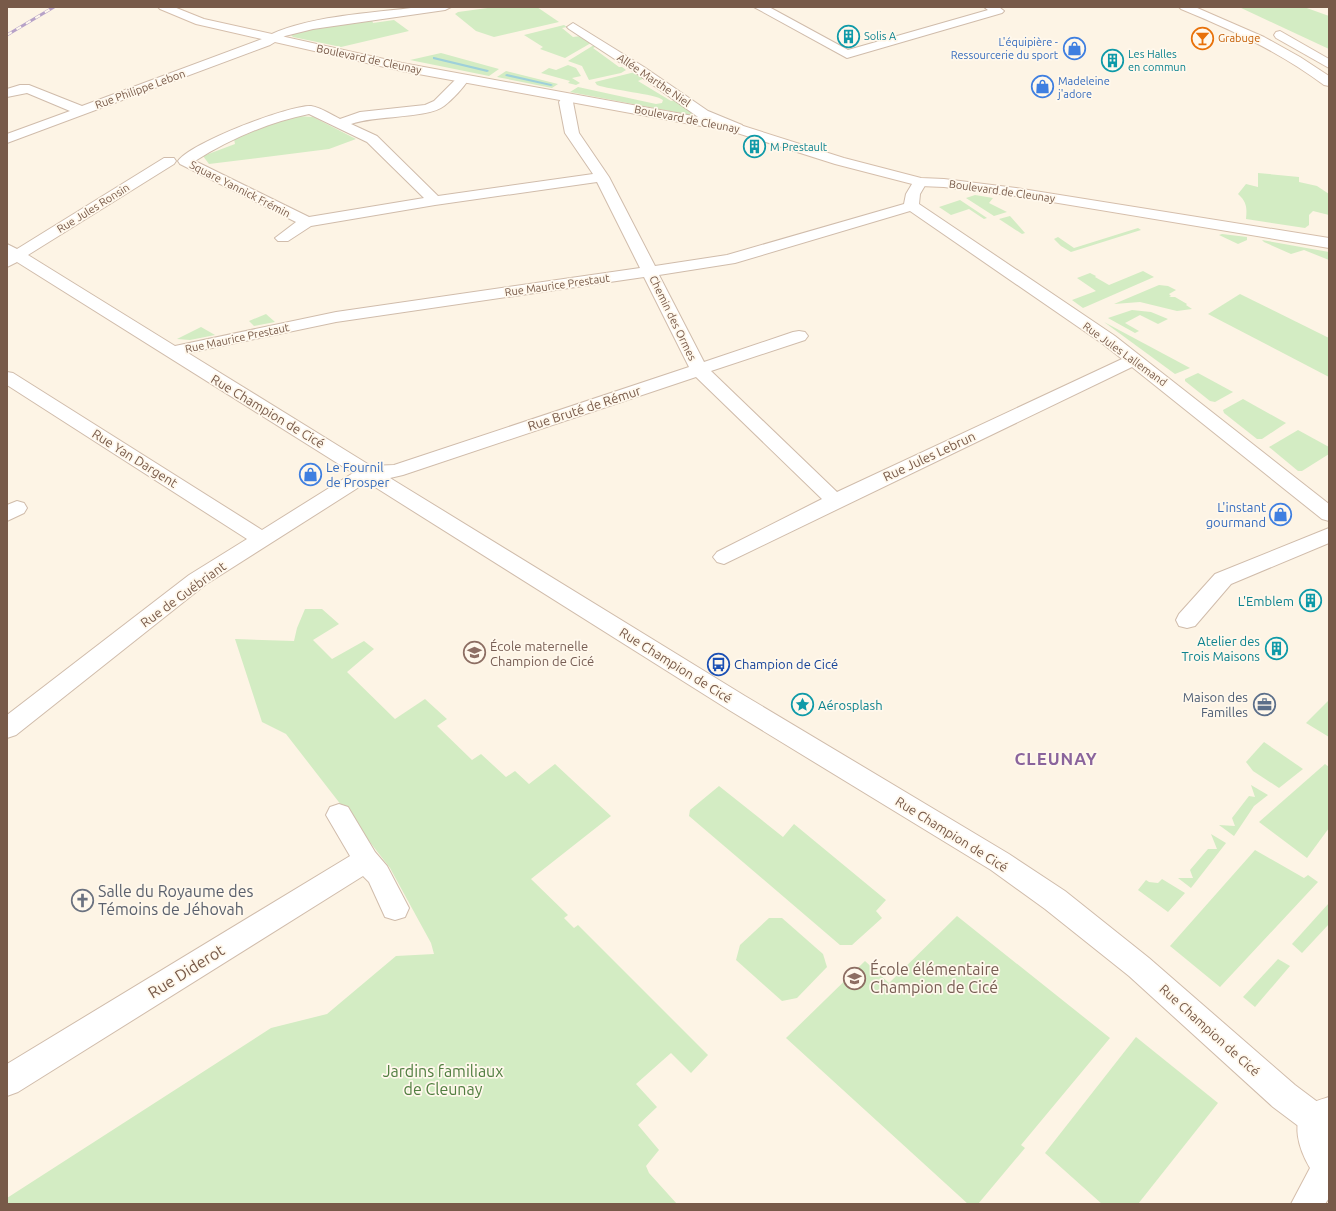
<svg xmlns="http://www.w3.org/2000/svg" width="1336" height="1211" viewBox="0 0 1336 1211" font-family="Ubuntu,sans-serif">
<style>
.green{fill:#d3ecc3}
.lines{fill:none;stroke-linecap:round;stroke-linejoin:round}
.stream{fill:#9ed0da;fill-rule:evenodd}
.street-casing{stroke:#d0bcab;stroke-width:2}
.secondary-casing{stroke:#d5beab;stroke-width:2}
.street{fill:#fff;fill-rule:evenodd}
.secondary{fill:#fff;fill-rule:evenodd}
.rail-casing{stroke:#b7a2c8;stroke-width:3}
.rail{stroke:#fff8ec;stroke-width:2;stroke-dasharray:5.5;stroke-linecap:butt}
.labels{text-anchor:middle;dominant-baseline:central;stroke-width:3.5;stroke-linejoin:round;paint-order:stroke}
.far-culture-label{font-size:11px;fill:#0d838f;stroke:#fff8ec;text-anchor:start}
.far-food-label{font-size:11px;fill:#c56008;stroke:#fff8ec;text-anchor:start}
.far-shop-label{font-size:11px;fill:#366cbe;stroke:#fff8ec;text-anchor:end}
.far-street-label{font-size:11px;fill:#785a49;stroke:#fff8ec}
.street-label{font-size:13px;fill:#785a49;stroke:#fff8ec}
.shop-label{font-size:13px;fill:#366cbe;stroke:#fff8ec;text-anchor:start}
.culture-label{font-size:13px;fill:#0d838f;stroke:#fff8ec;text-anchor:end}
.education-label{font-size:13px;fill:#785e54;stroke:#fff8ec;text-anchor:start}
.transit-label{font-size:13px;fill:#164399;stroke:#fff8ec;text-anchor:start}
.service-label{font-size:13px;fill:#4e5e75;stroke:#fff8ec;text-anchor:end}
.near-worship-label{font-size:16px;fill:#5b616d;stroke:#fff8ec;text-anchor:start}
.near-education-label{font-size:16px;fill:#785e54;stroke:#fff8ec;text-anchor:start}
.near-street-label{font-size:16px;fill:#785a49;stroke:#fff8ec}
.near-park-label{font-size:16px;fill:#517e40;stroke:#fff8ec}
.district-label{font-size:17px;font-weight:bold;letter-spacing:1px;fill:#8a649c;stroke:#fff8ec}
</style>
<rect width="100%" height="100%" fill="#fdf4e5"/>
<g class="green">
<polygon points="495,7 537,7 559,22 494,37 476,31 455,14 458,12"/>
<polygon points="1239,7 1304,7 1329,16 1329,49"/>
<polygon points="372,20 373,23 394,20 409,31 341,47 293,37 291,35 294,32"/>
<polygon points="564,25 567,27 562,28 573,37 581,36 591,43 565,58 540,49 543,47 524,35"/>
<polygon points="594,45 597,46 593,48 619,67 622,67 626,70 621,73 589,80 582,66 568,61"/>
<polygon points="441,53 499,69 489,76 410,60"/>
<polygon points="568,65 576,68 581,76 572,78 580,83 576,85 568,83 570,81 541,73 549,68 556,70"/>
<polygon points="506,71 558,84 552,88 497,77"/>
<path d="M635,72L645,78L638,81L671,101L677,100L701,117L570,92L578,87L656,104L662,103L663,100C656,94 610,90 597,85L595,82Z"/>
<polygon points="298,116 313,117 356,139 329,149 209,164 203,156 235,144 234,139 271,123"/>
<path d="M1258,173L1299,177V182L1317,186L1329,194V215L1313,211L1309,215V225L1305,228L1246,219C1247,208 1247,202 1238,194L1246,184L1258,187Z"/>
<polygon points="975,195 993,198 989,203 1007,212 994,216 966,198"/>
<polygon points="960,200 987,218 984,219 969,209 951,215 939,207"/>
<polygon points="1010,216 1025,233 1022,234 999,219"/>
<polygon points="1138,228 1141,230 1071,252 1061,246 1054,239 1058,237 1074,248"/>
<polygon points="1222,234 1247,237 1247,240 1238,244 1219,235"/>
<polygon points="1262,240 1329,252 1329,260 1304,250 1291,254 1264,242"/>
<polygon points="1143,271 1154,277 1083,308 1072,300 1096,291 1077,278 1090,273 1096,276 1095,277 1109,285"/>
<polygon points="1159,285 1168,286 1176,290 1169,294 1171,296 1169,297 1175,297 1187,304 1186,305 1192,309 1177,311 1140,302 1114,304"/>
<polygon points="1240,294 1329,338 1329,377 1208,314"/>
<polygon points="1132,310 1151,312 1168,319 1158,324 1140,315 1125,323 1139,331 1135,333 1108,318"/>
<polygon points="266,314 275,322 254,326 249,321"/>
<polygon points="1104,322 1190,368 1175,374"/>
<polygon points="201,327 215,335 190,340 177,339"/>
<polygon points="1198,373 1233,392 1215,402 1210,401 1185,381 1185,379"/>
<polygon points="1243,399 1286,423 1262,439 1257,439 1224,413 1223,410"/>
<polygon points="1298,430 1329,447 1329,454 1302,471 1298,471 1269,447"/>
<polygon points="305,609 322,609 339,624 313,640 332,659 364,641 374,649 347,672 395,719 425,699 447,719 437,726 472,760 481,754 506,777 515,771 529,784 555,764 611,816 531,879 568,915 564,918 574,928 578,925 708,1055 691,1073 671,1053 636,1084 657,1107 638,1125 659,1150 646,1166 649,1173 677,1204 7,1204 7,1198 271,1028 327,1014 396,956 434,954 431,943 390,868 286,734 262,722 235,639 294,641 297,628"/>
<polygon points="1329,700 1329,737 1306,723"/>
<polygon points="1264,742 1303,769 1279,788 1253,771 1246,762"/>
<polygon points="1325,764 1329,767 1329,828 1307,858 1259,822"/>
<polygon points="1251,785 1268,795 1254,806 1234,836 1219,825 1235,826 1232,818 1249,796 1255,797"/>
<polygon points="719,786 783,837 794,824 886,900 876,911 882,918 852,945 840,945 689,816 690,810"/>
<polygon points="1211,834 1226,843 1191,888 1178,878 1193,878 1190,870 1208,849 1217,849"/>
<polygon points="1255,850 1304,878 1308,875 1318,882 1220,987 1170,946"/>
<polygon points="1162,879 1185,893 1168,912 1138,890 1146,880 1149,882 1158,883"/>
<polygon points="1329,903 1329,924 1302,953 1292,944"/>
<polygon points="957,916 1110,1038 1021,1145 1025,1148 978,1204 968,1204 786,1038 865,961 889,983"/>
<polygon points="769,918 782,918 823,954 827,967 797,998 782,1001 736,960 740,945"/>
<polygon points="1278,959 1290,966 1255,1007 1243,997"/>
<polygon points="1136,1037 1218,1103 1138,1204 1102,1204 1045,1153"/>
</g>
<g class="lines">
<g class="stream">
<polygon points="434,57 488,70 489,71 487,72 433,59 433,57"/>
<polygon points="507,74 551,84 553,85 551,86 506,76 505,75"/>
</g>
<defs>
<g id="street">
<path d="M420,7H451L445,10L313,29L285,36L270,45L7,143V134L70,111L27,93L7,97V89L20,85H29L82,106L262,39C301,16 373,13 420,7Z"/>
<polygon points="754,7 769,7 848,50 988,10 984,7 999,7 1004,11 1002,13 847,58"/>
<polygon points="573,23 644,67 708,111 742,125 744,128 742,131 737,132 698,117 636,73 569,29 567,27"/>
<path d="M463,75L469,79C463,88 453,99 444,106C427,119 375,115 351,124L377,136L438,196L593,174L565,133L559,102L564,95H574L576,98L573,102L579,133L609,177L655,266L727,255L904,204L906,194L915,179H925L927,182L920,194L919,204L1115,336L1329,504V521L1322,519L1132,367L724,564L717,562L713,557L717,552L822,499L696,377L403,475L390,478L745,696L1009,854L1065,891L1149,958L1295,1085L1327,1109C1330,1116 1330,1124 1327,1131L1316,1136L1305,1131L1273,1107L1129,976L1045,909L991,870L729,710L367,482L205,585L16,735L7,738V715L189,575L247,539L7,385V372L13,373L262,530L353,473L17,262L7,267V244L17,249L164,158H174L176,161L174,164L28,255L175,346L336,312L640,268L597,182L435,205L311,226L288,241H278L275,238L296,222L180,164L178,161C190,143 289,105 311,106C320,107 332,115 340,119L360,112L425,105L434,101L459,76ZM309,114L367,142L424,198L309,217L195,161C230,139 269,122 309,114ZM910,211L1103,344L1122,359L837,492L711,371L805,340L808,336L805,332L799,331L793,332L704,362L659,275L735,263ZM644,277L689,367L394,465L371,466L188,353L336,322Z"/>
<polygon points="17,501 24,503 27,508 24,513 7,521 7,505"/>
<polygon points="1329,528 1329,543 1231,584 1195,626 1187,628 1179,626 1176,620 1179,614 1215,574"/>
<polygon points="339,804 348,807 375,852 387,866 409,908 405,917 395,920 385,917 369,882 363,876 18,1092 7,1096 7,1064 350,856 326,815 330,807"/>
</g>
<g id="secondary">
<polygon points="158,7 174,7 204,19 402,63 737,124 844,158 921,178 944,179 1016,188 1329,238 1329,248 1016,196 944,187 920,186 835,164 734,132 402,71 196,24 160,9"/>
<path d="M1179,7H1195L1264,37L1300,57L1329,76V86L1324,85C1280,52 1232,30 1181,9Z"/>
<polygon points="1280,31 1329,59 1329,68 1276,38 1274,35 1276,32"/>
<path d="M1329,1097V1198L1325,1204H1291L1310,1168C1300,1151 1288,1120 1309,1105C1314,1101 1323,1099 1329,1097Z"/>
</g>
</defs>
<use href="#street" class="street-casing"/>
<use href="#secondary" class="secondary-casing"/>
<use href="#street" class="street"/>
<use href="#secondary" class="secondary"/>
<defs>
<polyline id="rail" points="7,35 54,7"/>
</defs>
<use href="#rail" class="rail-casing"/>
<use href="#rail" class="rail"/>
</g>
<defs>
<symbol id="building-ring" viewBox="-11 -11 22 22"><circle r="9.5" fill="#fff8ec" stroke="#0f9aa8" stroke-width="1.5"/><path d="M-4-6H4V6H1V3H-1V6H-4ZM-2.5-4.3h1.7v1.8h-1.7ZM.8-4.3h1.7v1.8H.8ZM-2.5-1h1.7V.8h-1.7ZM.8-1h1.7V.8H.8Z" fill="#0f9aa8"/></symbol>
<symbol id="bar-ring" viewBox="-11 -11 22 22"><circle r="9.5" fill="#fff8ec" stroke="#e8710a" stroke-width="1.5"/><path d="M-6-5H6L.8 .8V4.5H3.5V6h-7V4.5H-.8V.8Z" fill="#e8710a"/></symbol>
<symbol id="shop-ring" viewBox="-11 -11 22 22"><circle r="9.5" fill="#fff8ec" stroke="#3f7fe0" stroke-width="1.5"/><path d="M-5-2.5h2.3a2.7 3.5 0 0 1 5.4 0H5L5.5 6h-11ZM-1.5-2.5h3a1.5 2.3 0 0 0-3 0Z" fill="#3f7fe0"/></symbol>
<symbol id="school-ring" viewBox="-11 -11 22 22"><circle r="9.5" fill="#fff8ec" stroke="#8d6e63" stroke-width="1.5"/><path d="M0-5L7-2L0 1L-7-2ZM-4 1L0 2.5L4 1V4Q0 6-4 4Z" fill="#8d6e63"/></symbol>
<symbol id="bus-ring" viewBox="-11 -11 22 22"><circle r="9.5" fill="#fff8ec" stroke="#1a4fb4" stroke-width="1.5"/><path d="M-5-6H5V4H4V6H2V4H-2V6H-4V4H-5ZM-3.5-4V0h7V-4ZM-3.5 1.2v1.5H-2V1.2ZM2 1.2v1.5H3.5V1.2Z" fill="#1a4fb4"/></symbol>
<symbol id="office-ring" viewBox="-11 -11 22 22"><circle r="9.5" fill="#fff8ec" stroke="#5c6f8a" stroke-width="1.5"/><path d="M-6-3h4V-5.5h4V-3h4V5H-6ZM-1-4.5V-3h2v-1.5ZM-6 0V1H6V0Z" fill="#5c6f8a"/></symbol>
<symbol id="sight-ring" viewBox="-11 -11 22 22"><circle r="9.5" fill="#fff8ec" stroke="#0f9aa8" stroke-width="1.5"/><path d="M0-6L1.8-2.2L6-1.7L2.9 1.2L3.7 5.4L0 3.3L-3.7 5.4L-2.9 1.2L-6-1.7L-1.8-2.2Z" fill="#0f9aa8"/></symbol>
<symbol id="church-ring" viewBox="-11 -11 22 22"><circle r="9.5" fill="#fff8ec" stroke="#6b7280" stroke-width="1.5"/><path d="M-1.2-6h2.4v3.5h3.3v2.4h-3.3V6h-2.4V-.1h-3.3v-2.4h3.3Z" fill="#6b7280"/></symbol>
</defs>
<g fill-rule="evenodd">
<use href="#building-ring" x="836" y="24" width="25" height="25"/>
<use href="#bar-ring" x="1190" y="26" width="25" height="25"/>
<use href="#shop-ring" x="1062" y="36" width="25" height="25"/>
<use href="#building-ring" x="1100" y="48" width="25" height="25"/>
<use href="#shop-ring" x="1030" y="74" width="25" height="25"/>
<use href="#building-ring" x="742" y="134" width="25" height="25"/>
<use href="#shop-ring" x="298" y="462" width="25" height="25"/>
<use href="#shop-ring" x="1268" y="502" width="25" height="25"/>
<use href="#building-ring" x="1298" y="588" width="25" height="25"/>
<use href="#building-ring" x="1264" y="636" width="25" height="25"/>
<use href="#school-ring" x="462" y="640" width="25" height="25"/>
<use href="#bus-ring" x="706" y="652" width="25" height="25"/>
<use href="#office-ring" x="1252" y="692" width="25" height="25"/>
<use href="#sight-ring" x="790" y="692" width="25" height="25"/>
<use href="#church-ring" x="70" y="888" width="25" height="25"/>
<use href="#school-ring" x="842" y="966" width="25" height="25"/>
</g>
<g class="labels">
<g class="far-culture-label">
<text x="864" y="36">Solis A</text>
<text x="1128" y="54">Les Halles<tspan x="1128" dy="13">en commun</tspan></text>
<text x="770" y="147">M Prestault</text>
</g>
<g class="far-food-label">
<text x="1218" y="38">Grabuge</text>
</g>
<g class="far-shop-label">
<text x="1058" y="42">L'équipière -<tspan x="1058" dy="13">Ressourcerie du sport</tspan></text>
<text x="1058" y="81" text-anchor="start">Madeleine<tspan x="1058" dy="13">j'adore</tspan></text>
</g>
<g class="far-street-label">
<text transform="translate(369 59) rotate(12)">Boulevard de Cleunay</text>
<text transform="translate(654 80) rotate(34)">Allée Marthe Niel</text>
<text transform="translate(140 89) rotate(-20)">Rue Philippe Lebon</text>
<text transform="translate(687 119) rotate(11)">Boulevard de Cleunay</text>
<text transform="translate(240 189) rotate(27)">Square Yannick Frémin</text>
<text transform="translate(1002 191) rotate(8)">Boulevard de Cleunay</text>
<text transform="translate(93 208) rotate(-32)">Rue Jules Ronsin</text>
<text transform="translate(557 285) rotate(-8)">Rue Maurice Prestaut</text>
<text transform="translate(673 318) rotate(64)">Chemin des Ormes</text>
<text transform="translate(237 338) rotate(-12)">Rue Maurice Prestaut</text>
<text transform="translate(1125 354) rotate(36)">Rue Jules Lallemand</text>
</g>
<g class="street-label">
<text transform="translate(584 408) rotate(-18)">Rue Bruté de Rémur</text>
<text transform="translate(268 411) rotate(31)">Rue Champion de Cicé</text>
<text transform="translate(929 456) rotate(-25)">Rue Jules Lebrun</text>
<text transform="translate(135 458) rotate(32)">Rue Yan Dargent</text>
<text transform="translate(183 594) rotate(-36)">Rue de Guébriant</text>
<text transform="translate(676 665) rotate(32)">Rue Champion de Cicé</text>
<text transform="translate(952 834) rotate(32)">Rue Champion de Cicé</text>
<text transform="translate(1210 1030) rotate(42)">Rue Champion de Cicé</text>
</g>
<g class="shop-label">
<text x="326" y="467">Le Fournil<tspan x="326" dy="15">de Prosper</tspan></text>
<text x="1266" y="507" text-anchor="end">L'instant<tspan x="1266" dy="15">gourmand</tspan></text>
</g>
<g class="culture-label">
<text x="1294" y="601">L'Emblem</text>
<text x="1260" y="641">Atelier des<tspan x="1260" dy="15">Trois Maisons</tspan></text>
<text x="818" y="705" text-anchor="start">Aérosplash</text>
</g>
<g class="education-label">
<text x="490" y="646">École maternelle<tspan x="490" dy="15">Champion de Cicé</tspan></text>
</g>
<g class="transit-label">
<text x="734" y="664">Champion de Cicé</text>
</g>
<g class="service-label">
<text x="1248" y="697">Maison des<tspan x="1248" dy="15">Familles</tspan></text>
</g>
<g class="near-worship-label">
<text x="98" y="891">Salle du Royaume des<tspan x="98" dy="18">Témoins de Jéhovah</tspan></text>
</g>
<g class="near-education-label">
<text x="870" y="969">École élémentaire<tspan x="870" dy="18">Champion de Cicé</tspan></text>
</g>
<g class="near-street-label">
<text transform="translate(186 971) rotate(-32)">Rue Diderot</text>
</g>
<g class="near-park-label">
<text x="443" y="1071">Jardins familiaux<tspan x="443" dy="18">de Cleunay</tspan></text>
</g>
<g class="district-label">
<text x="1056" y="758">CLEUNAY</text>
</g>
</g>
<rect width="1336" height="1211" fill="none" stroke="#785a49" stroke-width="16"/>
</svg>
